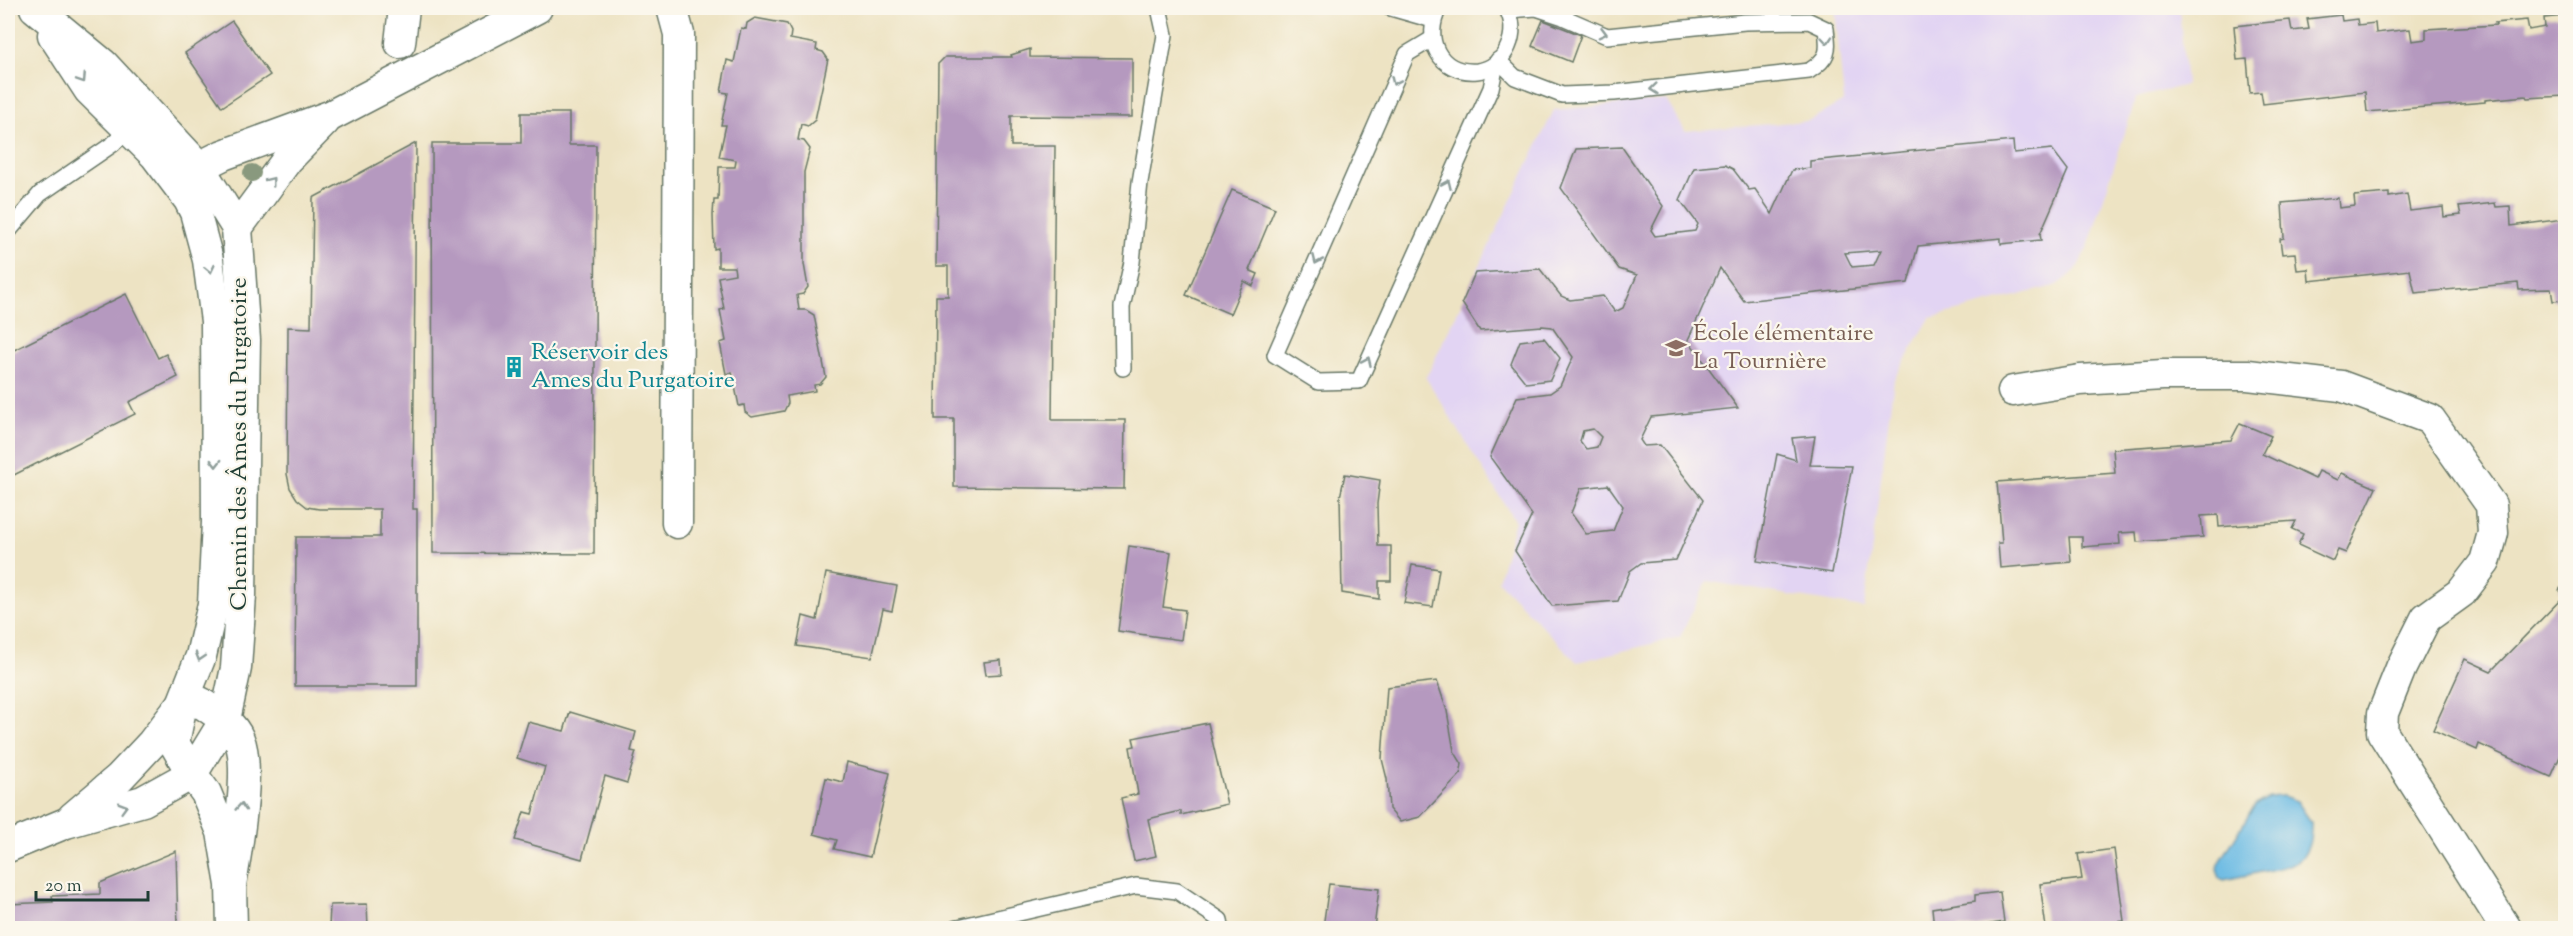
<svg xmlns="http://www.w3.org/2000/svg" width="2573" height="936" viewBox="0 0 2573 936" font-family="'Sorts Mill Goudy',serif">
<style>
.built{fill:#e2d4f3}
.water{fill:#68b9e3;stroke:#447b8c;stroke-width:1.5}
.building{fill:#b599bf;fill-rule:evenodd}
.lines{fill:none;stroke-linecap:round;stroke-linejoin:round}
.service-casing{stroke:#677766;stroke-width:18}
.minor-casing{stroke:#677766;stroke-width:33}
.service{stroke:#fff;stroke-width:15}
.minor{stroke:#fff;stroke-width:30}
.tree{fill:#89997e}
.oneway{stroke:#8f9e9a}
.labels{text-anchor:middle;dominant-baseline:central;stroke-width:4.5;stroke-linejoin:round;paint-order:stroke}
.education-label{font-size:24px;fill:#785e54;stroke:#fbf7ec;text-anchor:start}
.culture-label{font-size:24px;fill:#0d838f;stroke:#fbf7ec;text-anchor:start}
.street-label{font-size:24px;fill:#1f3d34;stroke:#fbf7ec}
</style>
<rect width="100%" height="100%" fill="#fbf7ec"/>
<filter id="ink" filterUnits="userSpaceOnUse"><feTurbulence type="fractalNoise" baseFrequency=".0167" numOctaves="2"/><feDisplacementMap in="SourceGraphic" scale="12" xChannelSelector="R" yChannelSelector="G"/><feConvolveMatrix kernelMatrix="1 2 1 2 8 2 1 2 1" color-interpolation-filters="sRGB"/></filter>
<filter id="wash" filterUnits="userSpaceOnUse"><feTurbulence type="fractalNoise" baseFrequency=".008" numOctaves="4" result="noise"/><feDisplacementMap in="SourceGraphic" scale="24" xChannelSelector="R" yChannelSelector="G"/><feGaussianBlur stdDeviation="1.35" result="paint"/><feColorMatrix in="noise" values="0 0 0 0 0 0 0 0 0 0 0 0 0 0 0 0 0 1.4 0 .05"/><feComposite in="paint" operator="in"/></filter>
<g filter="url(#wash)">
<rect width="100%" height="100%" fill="#ede3c3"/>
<polygon class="built" points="1835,8 2179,8 2186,85 2136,98 2088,247 2076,270 2058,285 1930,318 1894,379 1864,608 1707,581 1680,637 1577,662 1498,581 1515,521 1426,378 1554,110 1666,100 1685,131 1808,121 1844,101"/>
<path class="water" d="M2283,796L2297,801L2311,822C2312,859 2299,864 2266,871C2252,874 2238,877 2224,880L2220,878L2217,870L2220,862L2255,805L2269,797Z"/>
<g id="blocks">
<g class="building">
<polygon points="2341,15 2342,21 2357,19 2358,25 2375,23 2376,33 2410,29 2412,41 2426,39 2426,29 2496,25 2495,23 2527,20 2529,30 2545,27 2544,18 2565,16 2565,96 2527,98 2526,96 2485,100 2485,102 2367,112 2365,92 2263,104 2261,92 2250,93 2247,59 2237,60 2234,26 2290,20 2292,31 2309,29 2307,19"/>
<polygon points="755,18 787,24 791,32 790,39 817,44 816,50 823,52 828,59 815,120 808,126 801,124 798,140 804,141 810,149 804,172 804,264 808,287 803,294 797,295 799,310 806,310 814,315 826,377 820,384 814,385 815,391 787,396 788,403 784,411 752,417 745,412 744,405 739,406 732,372 726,374 720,343 726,341 720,310 724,309 718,277 735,274 734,267 718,267 718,248 714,249 713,215 714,200 718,200 719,167 735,167 736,160 719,157 726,125 721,125 728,93 721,92 727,60 734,62 741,28 746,29 747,23"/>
<polygon points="1543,20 1581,35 1571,62 1532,46"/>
<polygon points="232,21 270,75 222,107 185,53"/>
<polygon points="1030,49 1030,57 1132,58 1132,117 1011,116 1011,146 1055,146 1052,420 1125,420 1124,489 954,487 954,419 935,419 936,296 948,296 948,266 936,266 938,64 945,57 1012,57 1011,55"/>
<polygon points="521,113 569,113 569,145 596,145 594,554 433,553 432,143 521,143"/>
<path d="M2013,141L2014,153L2052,149L2068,170L2040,234L2041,240L2001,244V238L1918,246L1908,283L1744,301L1720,268L1688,340L1738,408L1651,417L1640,440L1644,446L1660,445L1703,500L1676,560L1641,563L1630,571L1618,601L1552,606L1515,551L1532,515L1490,457L1517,397L1550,393L1560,386L1573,357L1552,327L1542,326L1480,331L1462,303L1475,273L1540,269L1561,296L1570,300L1603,296L1615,312L1623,308L1637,275L1619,269L1561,188L1576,149L1622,147L1663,206L1651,230L1655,236L1695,231L1698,224L1680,200L1694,168L1725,165L1733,169L1749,190L1755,189L1772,214L1792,170L1810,168V161ZM1881,250L1874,265L1852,267L1845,253ZM1593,429L1601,437L1597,447L1586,449L1580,441L1583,431ZM1608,485L1623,506L1613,531L1586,534L1571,513L1581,488Z"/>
<polygon points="416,143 413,509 417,509 417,686 295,686 296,537 380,537 380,509 319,509 307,507 297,499 290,488 287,474 288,327 311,328 313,198"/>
<polygon points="1232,190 1275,208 1249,270 1258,274 1253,286 1244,281 1230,314 1186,295"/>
<polygon points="2389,193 2389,197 2407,194 2410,211 2443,207 2444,217 2461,215 2459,207 2495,203 2496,207 2510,206 2511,226 2564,219 2565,300 2553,301 2551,289 2519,290 2518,283 2415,293 2410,270 2309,281 2308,269 2297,270 2295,253 2282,254 2280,239 2284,238 2282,203 2338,198 2339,208 2355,206 2354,196"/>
<polygon points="126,294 158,358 166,354 178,377 129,402 135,414 8,478 8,353"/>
<polygon points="1544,338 1560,358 1550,380 1526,383 1511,364 1520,341"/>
<polygon points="2240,423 2271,436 2262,454 2315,479 2319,471 2338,480 2342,473 2376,488 2346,553 2338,550 2333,561 2298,545 2303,534 2292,529 2296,521 2219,527 2218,515 2201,516 2203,537 2137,542 2136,532 2119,533 2120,544 2082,547 2082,537 2069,537 2071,562 2000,568 1998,543 2002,543 1997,482 2115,473 2113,449 2231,440"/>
<polygon points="1815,436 1810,465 1852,466 1832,573 1757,561 1777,454 1796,460 1792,438"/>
<polygon points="1345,474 1380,480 1377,504 1378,546 1391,546 1391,581 1379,581 1379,599 1342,593 1340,497"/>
<polygon points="1129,546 1171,552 1163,607 1185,610 1181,640 1118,631"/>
<polygon points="1412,565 1439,569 1433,607 1404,603"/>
<polygon points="826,573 897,586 892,611 883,609 872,657 797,646 803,616 817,620"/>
<polygon points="2565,583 2565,745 2551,777 2479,744 2477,750 2433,730 2465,659 2491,671 2565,595 2559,590"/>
<polygon points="1001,660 1002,674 986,675 984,662"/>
<polygon points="1437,681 1447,711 1454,751 1462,764 1460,775 1420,817 1400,822 1389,809 1387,779 1382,759 1387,687"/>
<polygon points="570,712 636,732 631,751 636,752 627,783 605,776 582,859 515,840 524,812 532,814 545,767 517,758 528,722 564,731"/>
<polygon points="1208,723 1227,804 1181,815 1181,811 1148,819 1156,856 1134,861 1121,798 1138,794 1130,747 1135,746 1133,738"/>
<polygon points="847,762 890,773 870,857 834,849 837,840 814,834 826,778 843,782"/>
<polygon points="2114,849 2124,921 2073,928 2046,928 2040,884 2082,879 2078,854"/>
<polygon points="176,851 178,928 15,928 10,924 8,904 53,902 52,896 100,894 100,883"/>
<polygon points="1329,884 1379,889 1374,928 1323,928"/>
<polygon points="2000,892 2004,922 1967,928 1934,928 1932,908 1975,901 1975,895"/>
<polygon points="367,904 368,928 329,928 330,905"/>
</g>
</g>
</g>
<g filter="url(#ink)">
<use href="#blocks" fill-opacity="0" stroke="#677766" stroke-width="1.5"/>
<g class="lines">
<defs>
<g id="service">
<polyline points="1391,8 1433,20"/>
<path d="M1439,8C1423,38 1438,74 1477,71C1506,68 1521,31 1506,8"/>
<polyline points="1432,39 1407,54 1275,355 1318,382 1359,381 1491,88 1496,64"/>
<path d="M1498,60L1515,77L1562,95L1614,93L1809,71C1829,58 1829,52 1826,29L1809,21L1745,22L1607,36L1563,17L1536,8L1508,10"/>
<polyline points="8,232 40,194 113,144 132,126"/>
<polyline points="1123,368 1122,307 1132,262 1140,182 1165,35 1159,8"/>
<polyline points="954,928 1136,886 1177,891 1220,920 1221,928"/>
</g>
<g id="minor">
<polyline points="672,8 679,34 677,523"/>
<polyline points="53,35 89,90 155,155 189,200 195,212 208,260 216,321 217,522 213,604 201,656 182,704 152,743 119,778 73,817"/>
<polyline points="400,43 404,8"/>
<polyline points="199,167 223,155 332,115 537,8"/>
<polyline points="237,228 287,160 325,121"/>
<polyline points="2013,391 2080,380 2163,375 2248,375 2341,386 2430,419 2491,505 2493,533 2485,562 2462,592 2426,618 2401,668 2383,713 2382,732 2506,928"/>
<polyline points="8,847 66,823 143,801 192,774 225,720 236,668 241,595 245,340 237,228 199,167 172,138 103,64 35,8"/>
<path d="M231,885C236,853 252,768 239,739C232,722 214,712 200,702L182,704L174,743L192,774L206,793L222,832L231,885L232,928"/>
</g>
</defs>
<use href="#service" class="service-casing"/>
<use href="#minor" class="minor-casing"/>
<use href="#service" class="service"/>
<use href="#minor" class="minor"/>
</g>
<circle class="tree" cx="252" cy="173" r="9"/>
<defs><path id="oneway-chevron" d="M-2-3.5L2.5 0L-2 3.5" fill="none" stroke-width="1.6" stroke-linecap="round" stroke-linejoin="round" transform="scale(1.5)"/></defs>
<g class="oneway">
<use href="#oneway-chevron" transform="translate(1603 33) rotate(15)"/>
<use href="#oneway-chevron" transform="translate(1827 40) rotate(85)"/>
<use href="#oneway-chevron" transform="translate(82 79) rotate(57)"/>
<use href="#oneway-chevron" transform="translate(1395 81) rotate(114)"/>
<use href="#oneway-chevron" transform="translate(1654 89) rotate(174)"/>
<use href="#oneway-chevron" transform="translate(271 181) rotate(-52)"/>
<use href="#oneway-chevron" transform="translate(1447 184) rotate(-66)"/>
<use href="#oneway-chevron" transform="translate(1317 260) rotate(114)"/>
<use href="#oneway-chevron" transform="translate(210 269) rotate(78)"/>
<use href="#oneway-chevron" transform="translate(1367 361) rotate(-66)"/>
<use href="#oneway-chevron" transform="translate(216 463) rotate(90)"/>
<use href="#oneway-chevron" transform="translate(200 657) rotate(107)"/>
<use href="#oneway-chevron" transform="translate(123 807) rotate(-16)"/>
<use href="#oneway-chevron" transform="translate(241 807) rotate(-86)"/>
</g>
</g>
<defs>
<symbol id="school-bare" viewBox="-9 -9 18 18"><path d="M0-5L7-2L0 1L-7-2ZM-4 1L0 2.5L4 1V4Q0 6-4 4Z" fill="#8d6e63" stroke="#fbf7ec" stroke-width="2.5" paint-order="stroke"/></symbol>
<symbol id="building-bare" viewBox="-9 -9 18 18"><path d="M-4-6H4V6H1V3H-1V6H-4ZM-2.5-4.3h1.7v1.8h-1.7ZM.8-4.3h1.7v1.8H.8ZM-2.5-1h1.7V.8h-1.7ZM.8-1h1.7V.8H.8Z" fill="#0f9aa8" stroke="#fbf7ec" stroke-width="2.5" paint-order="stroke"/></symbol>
</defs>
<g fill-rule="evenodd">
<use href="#school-bare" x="1661" y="333" width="30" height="30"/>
<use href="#building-bare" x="499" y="352" width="30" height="30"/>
</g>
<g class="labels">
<g class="education-label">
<text x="1693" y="334">École élémentaire<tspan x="1693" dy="28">La Tournière</tspan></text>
</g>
<g class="culture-label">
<text x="531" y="353">Réservoir des<tspan x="531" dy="28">Ames du Purgatoire</tspan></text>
</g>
<g class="street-label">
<text transform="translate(240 444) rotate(-90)">Chemin des Âmes du Purgatoire</text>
</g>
</g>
<rect width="2573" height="936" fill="none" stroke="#fbf7ec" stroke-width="30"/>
<path d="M36 891v9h112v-9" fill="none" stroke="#1f3d34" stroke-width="3"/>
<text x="45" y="891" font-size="18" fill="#1f3d34" stroke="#fbf7ec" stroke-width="4.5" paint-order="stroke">20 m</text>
</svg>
